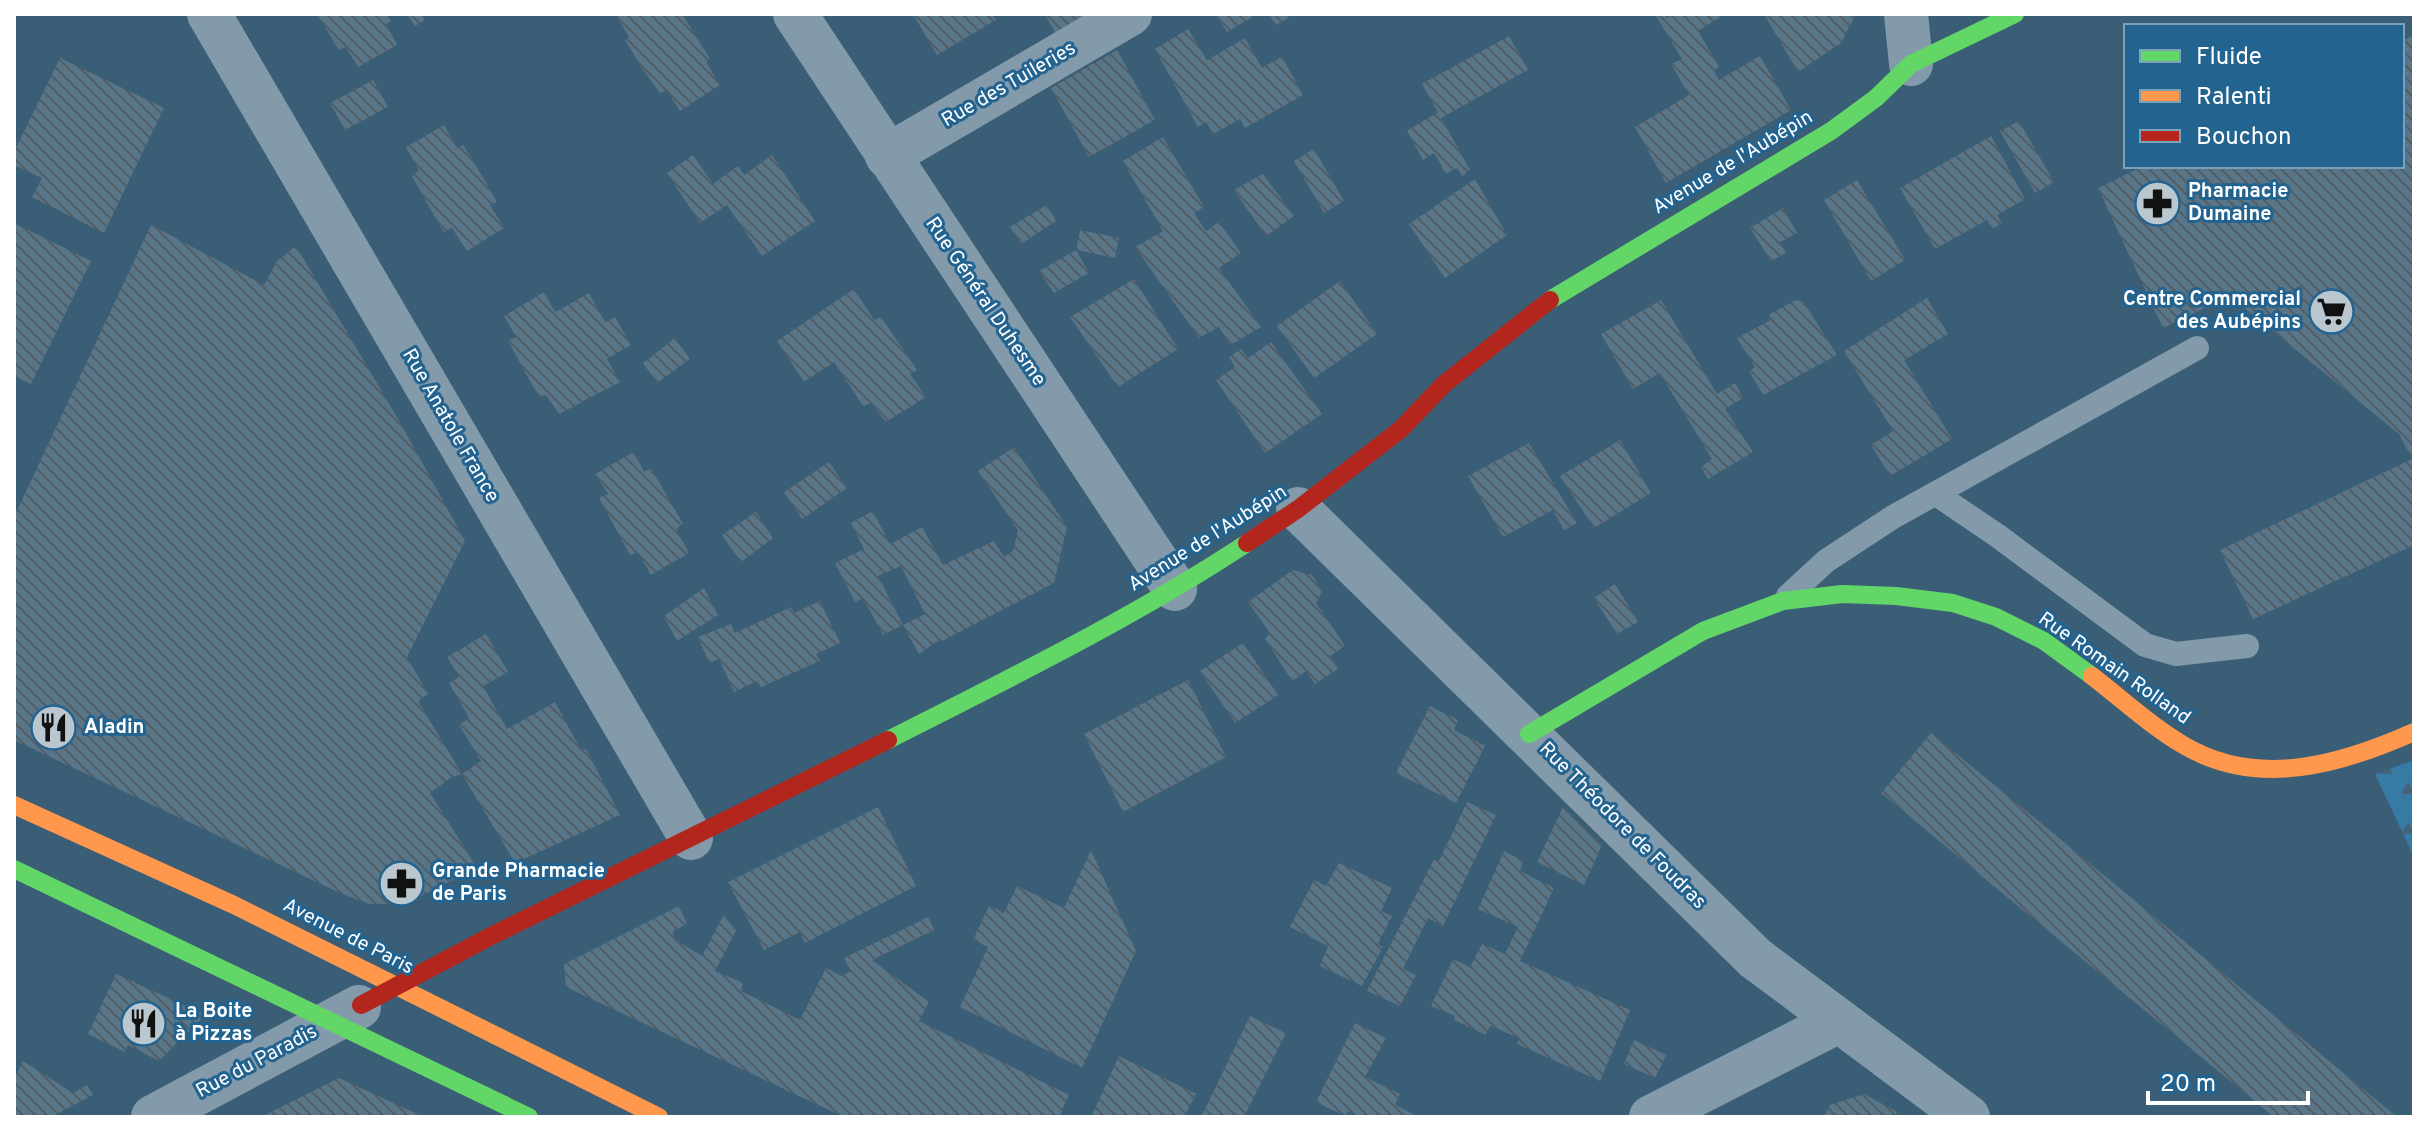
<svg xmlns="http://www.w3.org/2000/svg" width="2428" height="1131" viewBox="0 0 2428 1131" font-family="Overpass,sans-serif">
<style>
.forest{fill:url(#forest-firs)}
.building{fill:url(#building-back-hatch)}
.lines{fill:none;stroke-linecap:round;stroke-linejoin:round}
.lane{stroke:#839aaa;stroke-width:24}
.street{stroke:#839aaa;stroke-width:44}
.fast{stroke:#63d668;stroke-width:18}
.slow{stroke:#ff974d;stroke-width:18}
.jam{stroke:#b3261e;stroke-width:18}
.labels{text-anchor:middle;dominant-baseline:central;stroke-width:6;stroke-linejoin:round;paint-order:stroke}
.street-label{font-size:20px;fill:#fff;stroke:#226390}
.poi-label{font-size:20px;font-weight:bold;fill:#fff;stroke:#226390;text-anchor:start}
</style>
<defs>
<pattern id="forest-firs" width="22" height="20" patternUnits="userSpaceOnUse" patternTransform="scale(2)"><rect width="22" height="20" fill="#377aa6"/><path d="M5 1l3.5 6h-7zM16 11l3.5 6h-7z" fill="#426379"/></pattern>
<pattern id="building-back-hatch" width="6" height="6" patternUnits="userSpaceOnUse" patternTransform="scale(2)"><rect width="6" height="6" fill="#597588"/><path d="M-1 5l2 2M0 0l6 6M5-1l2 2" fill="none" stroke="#525e67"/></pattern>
</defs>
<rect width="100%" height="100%" fill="#3b5e77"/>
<polygon class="forest" points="2414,760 2414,857 2375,774"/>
<g class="building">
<polygon points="317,14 388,14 391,21 386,24 397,45 358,67 346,47 339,50"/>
<polygon points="407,14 421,14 425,20 415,26"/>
<polygon points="615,14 682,14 710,59 706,62 720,85 680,111 667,90 660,93 642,68 625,40 629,37"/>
<polygon points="913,14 992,14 996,20 937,55"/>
<polygon points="1045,14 1099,14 1058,38"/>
<polygon points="1216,14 1258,14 1227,32"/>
<polygon points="1269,14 1295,14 1276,25"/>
<polygon points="1655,14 1664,14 1667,18 1674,14 1725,14 1698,31 1719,67 1714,71 1719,80 1760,56 1791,110 1666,183 1635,127 1689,95 1671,64 1682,59"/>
<polygon points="1764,14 1856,14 1841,43 1798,72"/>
<polygon points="1188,29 1207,60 1245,38 1262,68 1282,57 1303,95 1245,128 1240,119 1213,134 1206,122 1198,127 1155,49"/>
<polygon points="2414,35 2414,545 2253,619 2220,550 2412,459 2399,434 2230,296 2163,328 2098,188 2144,166 2402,166 2402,41"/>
<polygon points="1509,36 1528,70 1441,118 1470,170 1462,176 1457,168 1446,174 1434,153 1423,160 1407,131 1438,112 1422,84"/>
<polygon points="1117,50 1155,120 1089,157 1051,88"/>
<polygon points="60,58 164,108 104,233 32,197 42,178 14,165 14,152"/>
<polygon points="373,80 388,107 345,130 330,103"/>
<polygon points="2019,121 2054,182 2035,193 2000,131"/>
<polygon points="444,125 457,148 463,145 481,174 497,202 490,205 504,228 467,251 452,228 444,232 436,219 412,176 419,171 406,147"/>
<polygon points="1991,136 2025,199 1997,215 2002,223 1992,229 1987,220 1935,249 1900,188"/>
<polygon points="1163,137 1204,207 1194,213 1206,231 1219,222 1241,253 1219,268 1261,327 1230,345 1219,327 1199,338 1135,247 1163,231 1123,161"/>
<polygon points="1314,149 1344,201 1324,213 1294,161"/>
<polygon points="693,155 713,184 738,166 744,175 772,155 815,221 762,256 727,205 700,223 667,173"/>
<polygon points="1263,174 1294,216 1266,236 1234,190"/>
<polygon points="1475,179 1507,235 1445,278 1409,224"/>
<polygon points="1857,180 1905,260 1871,281 1824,200"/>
<polygon points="1047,205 1056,221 1021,244 1010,227"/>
<polygon points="1783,208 1797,233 1780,242 1786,253 1771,261 1750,228"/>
<polygon points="14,223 91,261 31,384 14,376"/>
<polygon points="151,225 264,285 277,261 296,246 401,424 465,541 407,657 428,694 418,701 462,774 452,777 430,793 477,868 405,904 369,904 338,892 14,740 14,517"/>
<polygon points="1080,230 1119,238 1115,258 1076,250 1089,273 1054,293 1039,271 1076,250"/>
<polygon points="1134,279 1178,349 1118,387 1070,317"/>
<polygon points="1340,281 1377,334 1314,378 1277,326"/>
<polygon points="854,289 874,320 881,317 917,370 910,374 926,397 886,422 871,403 863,406 834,362 804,382 777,341"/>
<polygon points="544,292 555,312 589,293 605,322 615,317 631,345 607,359 620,382 559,414 546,395 539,397 508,341 516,337 504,316"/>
<polygon points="1927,298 1948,334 1904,360 1952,439 1890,476 1871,445 1893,431 1844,351"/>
<polygon points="1661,300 1717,394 1735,383 1743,398 1725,409 1753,452 1708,479 1701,467 1712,459 1660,373 1633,389 1601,334"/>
<polygon points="1796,300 1803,301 1837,355 1763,395 1749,371 1755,367 1737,338 1769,321 1770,314"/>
<polygon points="675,338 690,359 657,383 643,363"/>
<polygon points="1271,342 1322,414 1265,453 1216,380 1235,367 1229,357 1241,349 1248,358"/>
<polygon points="1620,440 1651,493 1594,528 1560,476"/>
<polygon points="1529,443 1577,523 1564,530 1553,510 1503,537 1468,476"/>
<polygon points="1014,447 1067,527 1054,583 940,642 939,640 919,654 903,625 925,614 901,566 878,576 903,625 883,635 863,598 855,602 835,563 864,549 851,523 873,511 890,544 922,527 943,565 994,541 1004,557 1013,551 1018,530 978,471"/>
<polygon points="634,452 644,472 651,468 683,524 676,529 689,553 651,575 638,552 630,555 599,498 608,494 595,474"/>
<polygon points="829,462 847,488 802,519 784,492"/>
<polygon points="756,512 773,538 741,562 722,535"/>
<polygon points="1293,570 1312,575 1322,591 1316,603 1345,646 1330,656 1338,669 1315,684 1306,671 1292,681 1265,639 1270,633 1248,602"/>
<polygon points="1615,584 1638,622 1617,634 1594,598"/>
<polygon points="704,588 718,615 677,641 664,616"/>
<polygon points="820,601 840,643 816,654 820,661 761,687 757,681 734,692 719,659 709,663 698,637 731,624 735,633 791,607 794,613"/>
<polygon points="486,634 508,672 483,686 507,729 555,702 581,750 586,749 620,815 515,863 462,774 481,761 459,725 469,718 449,683 459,677 447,657"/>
<polygon points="1243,643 1278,695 1235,723 1200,671"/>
<polygon points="1188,680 1226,757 1123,812 1084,734"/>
<polygon points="1430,706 1458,720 1454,730 1485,746 1456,803 1396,773"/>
<polygon points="1931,733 2059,838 2397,1117 2274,1117 1881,793"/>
<polygon points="1467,802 1496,815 1443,926 1428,918 1403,969 1416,975 1400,1006 1367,991 1434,859 1439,861"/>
<polygon points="878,807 916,886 805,943 800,932 764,950 728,882"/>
<polygon points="1563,807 1602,845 1584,885 1537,862"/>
<polygon points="1091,850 1136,951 1082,1068 960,1007 988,947 973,940 989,906 1004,913 1017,886 1064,908"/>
<polygon points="1504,851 1523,861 1520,871 1554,888 1520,961 1630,1010 1600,1081 1517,1044 1519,1038 1490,1026 1486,1035 1454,1020 1455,1016 1431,1006 1453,959 1470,967 1482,944 1505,954 1518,927 1478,909"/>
<polygon points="1339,863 1392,888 1381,911 1392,916 1378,944 1383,947 1362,986 1320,966 1328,946 1290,927 1314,880 1326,886"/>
<polygon points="679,906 687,924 673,931 674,939 702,956 724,914 736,931 715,971 743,983 741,991 800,1020 826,968 841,976 851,971 844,958 928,917 934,930 872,960 929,1002 919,1021 1069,1095 1059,1117 844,1117 566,987 564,964"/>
<polygon points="116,974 205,1015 159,1061 128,1045 125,1052 88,1034"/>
<polygon points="1250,1016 1286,1033 1244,1117 1201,1117"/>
<polygon points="1355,1023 1386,1038 1365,1077 1400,1094 1395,1105 1419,1117 1361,1117 1348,1111 1345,1116 1316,1102"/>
<polygon points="1634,1040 1666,1055 1655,1078 1624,1064"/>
<polygon points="1119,1056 1196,1094 1184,1117 1091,1117"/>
<polygon points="23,1061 73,1093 87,1085 93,1095 51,1117 14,1117 14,1079"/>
<polygon points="339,1078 424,1117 261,1117"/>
<polygon points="1864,1094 1897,1112 1895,1117 1824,1117 1830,1105"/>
</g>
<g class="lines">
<g class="lane">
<polyline points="1936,494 1998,536 2145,645 2176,654 2247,646"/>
<polyline points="1788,596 1826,561 1893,517 2197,348"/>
</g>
<g class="street">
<polyline points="209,14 691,838"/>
<polyline points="795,14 1175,589"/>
<polyline points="1906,14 1911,64"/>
<polyline points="887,156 1130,14"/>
<polyline points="1298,509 1755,958 1968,1117"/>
<polyline points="153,1117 359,1007"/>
<polyline points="1651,1117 1839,1021"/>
</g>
<g class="fast">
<polyline points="1550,300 1831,131 1876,98 1911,64 2015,14"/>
<polyline points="1529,734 1703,631 1783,601 1842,594 1896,596 1953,603 1996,617 2044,641 2092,676"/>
<path d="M888,740C1010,678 1133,618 1247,543"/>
<polyline points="14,869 529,1117"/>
</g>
<g class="slow">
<path d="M2092,676C2122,699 2152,727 2185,746C2259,789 2342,764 2414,732"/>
<polyline points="14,805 234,905 659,1117"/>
</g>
<g class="jam">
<polyline points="1247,543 1298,509 1401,429 1444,384 1550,300"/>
<polyline points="361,1005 491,936 888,740"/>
</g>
</g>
<defs>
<symbol id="pharmacy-disc" viewBox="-11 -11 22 22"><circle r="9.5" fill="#bac7cf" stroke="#226390"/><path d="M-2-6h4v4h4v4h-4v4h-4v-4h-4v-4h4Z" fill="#111"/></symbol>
<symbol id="supermarket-disc" viewBox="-11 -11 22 22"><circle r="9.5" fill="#bac7cf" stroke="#226390"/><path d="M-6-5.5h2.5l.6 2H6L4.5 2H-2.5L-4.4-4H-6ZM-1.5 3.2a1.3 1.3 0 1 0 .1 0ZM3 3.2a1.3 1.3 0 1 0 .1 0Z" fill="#111"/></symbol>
<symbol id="restaurant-disc" viewBox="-11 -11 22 22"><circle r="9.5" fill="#bac7cf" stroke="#226390"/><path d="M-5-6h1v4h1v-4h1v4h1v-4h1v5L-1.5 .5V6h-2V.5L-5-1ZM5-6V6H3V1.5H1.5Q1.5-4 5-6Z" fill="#111"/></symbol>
</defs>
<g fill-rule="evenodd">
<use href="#pharmacy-disc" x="2132" y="178" width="51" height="51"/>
<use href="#supermarket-disc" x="2306" y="286" width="51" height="51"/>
<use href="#restaurant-disc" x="28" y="702" width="51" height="51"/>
<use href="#pharmacy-disc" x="376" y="858" width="51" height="51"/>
<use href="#restaurant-disc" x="118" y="998" width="51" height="51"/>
</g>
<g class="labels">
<g class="street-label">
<text transform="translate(1009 85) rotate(-30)">Rue des Tuileries</text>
<text transform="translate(1733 163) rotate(-31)">Avenue de l'Aubépin</text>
<text transform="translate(985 302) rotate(56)">Rue Général Duhesme</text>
<text transform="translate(450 426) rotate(60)">Rue Anatole France</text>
<text transform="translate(1208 539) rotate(-32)">Avenue de l'Aubépin</text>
<text transform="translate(2114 669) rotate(35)">Rue Romain Rolland</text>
<text transform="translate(1622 826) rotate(45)">Rue Théodore de Foudras</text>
<text transform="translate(348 937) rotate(27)">Avenue de Paris</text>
<text transform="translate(257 1062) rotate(-28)">Rue du Paradis</text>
</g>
<g class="poi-label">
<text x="2188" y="192">Pharmacie<tspan x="2188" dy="23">Dumaine</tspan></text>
<text x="2301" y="300" text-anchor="end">Centre Commercial<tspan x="2301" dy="23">des Aubépins</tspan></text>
<text x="84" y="728">Aladin</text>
<text x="432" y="872">Grande Pharmacie<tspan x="432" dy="23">de Paris</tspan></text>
<text x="175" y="1012">La Boite<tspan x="175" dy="23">à Pizzas</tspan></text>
</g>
</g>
<rect width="2428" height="1131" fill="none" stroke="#ffffff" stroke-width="32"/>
<rect x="2124" y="24" width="280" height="144" fill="#226390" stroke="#7aa1bc" stroke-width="2"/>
<rect x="2140" y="50" width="40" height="12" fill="#63d668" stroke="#7aa1bc" stroke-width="2"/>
<text x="2196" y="64" font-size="24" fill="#ffffff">Fluide</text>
<rect x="2140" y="90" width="40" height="12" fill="#ff974d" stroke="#7aa1bc" stroke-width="2"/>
<text x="2196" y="104" font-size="24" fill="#ffffff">Ralenti</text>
<rect x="2140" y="130" width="40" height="12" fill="#b3261e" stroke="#7aa1bc" stroke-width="2"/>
<text x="2196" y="144" font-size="24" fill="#ffffff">Bouchon</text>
<path d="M2148 1091v12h160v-12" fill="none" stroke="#ffffff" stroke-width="4"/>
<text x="2160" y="1091" font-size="24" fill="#ffffff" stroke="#226390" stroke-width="6" paint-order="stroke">20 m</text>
</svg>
